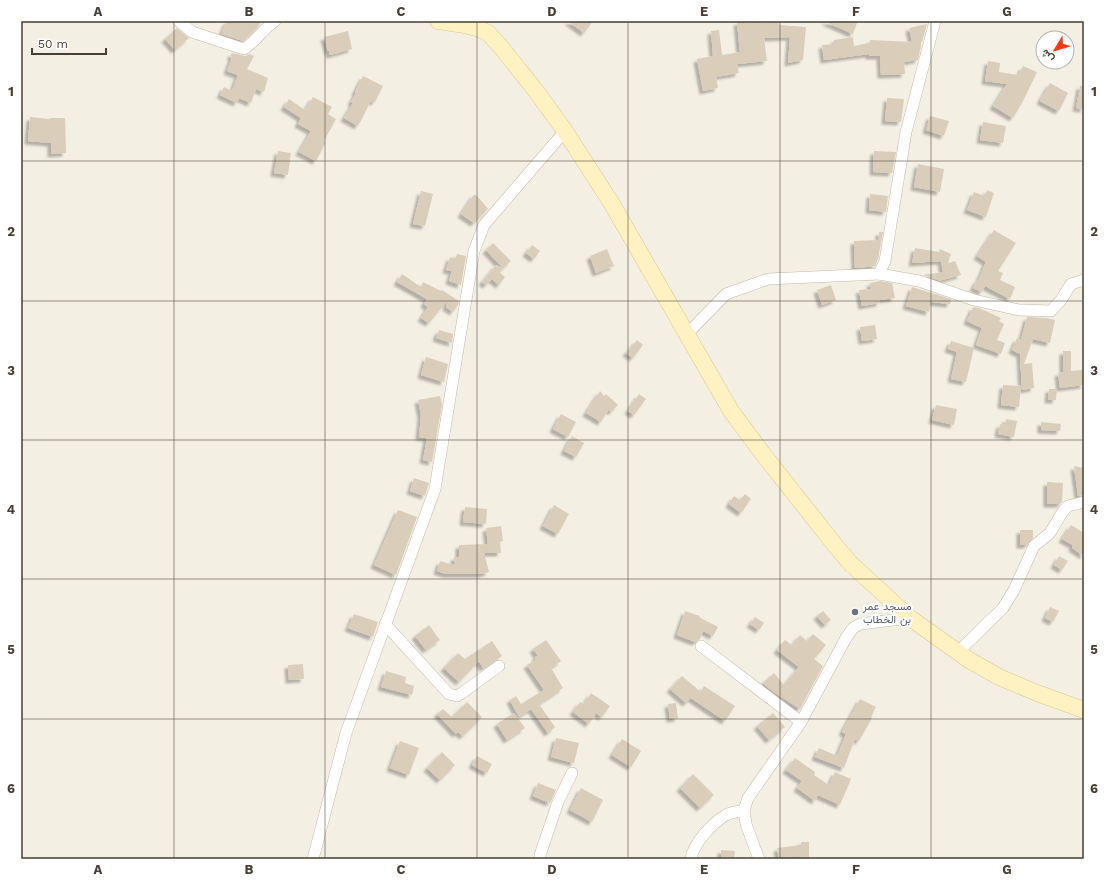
<svg xmlns="http://www.w3.org/2000/svg" width="1105" height="880" viewBox="0 0 1105 880" font-family="'Work Sans',Vazirmatn,sans-serif">
<style>
.building{fill:#daceba;filter:url(#shadow)}
.lines{fill:none;stroke-linecap:round;stroke-linejoin:round}
.street-casing{stroke:#c3baa8;stroke-width:12}
.secondary-casing{stroke:#d9c78d;stroke-width:17}
.street{stroke:#fff;stroke-width:11}
.secondary{stroke:#fff2c2;stroke-width:16}
.grid{fill:none;stroke:#463f33;stroke-width:1;stroke-opacity:0.55}
.worship-dot{fill:#6b7280;stroke:#fff;stroke-width:1.5}
.labels{text-anchor:middle;dominant-baseline:central;stroke-width:4;stroke-linejoin:round;paint-order:stroke}
.worship-label{font-size:11px;fill:#5b616d;stroke:#fff;text-anchor:start}
.neatline{fill:none;stroke:#463f33;stroke-width:1.5}
.grid-label{font-size:13px;text-anchor:middle;font-weight:bold;fill:#463f33}
</style>
<defs>
<filter id="shadow"><feDropShadow dx="-3.5" dy="3.5" stdDeviation="1" flood-color="#0004"/></filter>
</defs>
<rect width="100%" height="100%" fill="#f4efe3"/>
<g class="building">
<polygon points="227,21 261,21 258,27 243,41 221,34"/>
<polygon points="568,21 593,21 584,33"/>
<polygon points="746,21 761,21 761,23 778,22 779,25 806,27 803,60 788,63 790,37 764,38 767,61 737,64 739,73 716,77 718,88 703,91 697,59 713,56 711,31 719,30 722,55 740,52 737,22"/>
<polygon points="824,21 851,21 857,23 853,34"/>
<polygon points="927,24 922,42 921,42 921,45 918,60 904,62 905,74 881,75 880,56 869,56 869,54 824,60 822,45 834,44 834,40 853,37 854,46 869,43 870,40 912,42 909,28"/>
<polygon points="177,28 189,38 175,50 165,39"/>
<polygon points="348,31 352,49 330,55 329,51 328,51 324,37"/>
<polygon points="232,53 245,56 250,54 254,56 247,69 268,78 264,92 256,89 251,103 239,98 237,103 220,95 224,87 232,91 238,75 227,71 232,57 230,56"/>
<polygon points="988,61 1000,63 999,72 1018,75 1023,66 1037,72 1023,101 1013,118 993,106 1007,84 985,81"/>
<polygon points="363,76 383,86 375,102 371,101 358,126 344,118 353,103 351,102 356,93 355,92"/>
<polygon points="1050,83 1068,93 1059,111 1040,101"/>
<polygon points="1080,86 1084,86 1084,109 1076,108"/>
<polygon points="313,97 332,107 328,114 336,119 324,141 326,142 316,161 299,152 311,131 298,124 301,118 284,107 289,99 305,110"/>
<polygon points="887,98 904,99 901,122 885,121"/>
<polygon points="930,116 949,121 944,136 926,130"/>
<polygon points="30,117 50,119 50,118 65,118 66,153 51,154 51,143 28,141"/>
<polygon points="983,122 1006,126 1003,143 980,140"/>
<polygon points="278,151 291,153 288,175 274,173"/>
<polygon points="874,151 896,152 892,173 873,172"/>
<polygon points="918,164 944,169 940,192 914,187"/>
<polygon points="987,190 994,193 986,217 967,210 974,192 985,196"/>
<polygon points="421,191 433,194 425,226 413,224"/>
<polygon points="474,194 479,198 488,209 474,223 461,214"/>
<polygon points="870,194 888,196 886,212 869,210"/>
<polygon points="994,230 1016,243 998,271 1003,273 1000,280 1015,287 1010,299 985,286 982,292 973,288 977,280 978,281 986,262 977,256"/>
<polygon points="879,232 883,232 878,259 875,266 855,268 854,241 879,240"/>
<polygon points="493,243 511,261 499,272 505,277 499,285 492,279 486,285 482,282 496,265 503,268 486,250"/>
<polygon points="532,245 540,251 534,259 526,253"/>
<polygon points="915,248 939,252 940,249 951,254 948,263 955,261 961,275 942,280 941,281 923,275 943,272 941,261 912,263"/>
<polygon points="607,249 614,266 596,273 590,256"/>
<polygon points="457,254 466,256 461,285 449,281 452,271 446,270 450,257 455,259"/>
<polygon points="402,274 421,287 423,282 441,291 442,290 459,301 458,305 453,312 446,307 448,300 429,323 421,318 428,307 424,304 427,299 397,282"/>
<polygon points="880,281 892,283 895,298 879,300 880,303 862,306 859,290 871,289 870,283"/>
<polygon points="831,285 836,300 822,305 817,290"/>
<polygon points="912,287 951,299 950,304 931,302 929,312 906,306"/>
<polygon points="973,307 979,308 1001,318 999,321 1004,324 997,340 1005,343 1001,354 976,345 982,328 967,321"/>
<polygon points="1027,317 1046,318 1055,320 1050,343 1033,339 1024,364 1032,363 1034,388 1022,390 1020,354 1012,350 1017,338 1021,340"/>
<polygon points="875,325 877,339 862,341 860,327"/>
<polygon points="439,330 453,334 452,343 436,338"/>
<polygon points="637,340 643,345 633,358 626,353"/>
<polygon points="951,341 974,348 966,382 951,379 957,352 948,349"/>
<polygon points="1063,351 1071,351 1071,371 1082,370 1084,385 1060,388 1058,373 1063,372"/>
<polygon points="426,357 448,364 444,382 421,375"/>
<polygon points="1003,385 1021,386 1019,407 1001,405"/>
<polygon points="1049,389 1057,389 1056,400 1048,400"/>
<polygon points="600,391 604,396 606,394 618,405 611,412 609,409 601,422 586,413"/>
<polygon points="639,394 646,399 634,415 628,411"/>
<polygon points="440,396 442,405 432,462 423,460 427,438 419,437 421,415 418,400"/>
<polygon points="936,405 957,409 954,425 932,420"/>
<polygon points="561,414 576,422 568,437 553,429"/>
<polygon points="1006,419 1017,421 1014,437 998,434 1000,424 1005,425"/>
<polygon points="1041,422 1061,424 1060,431 1041,430"/>
<polygon points="572,436 584,443 576,457 564,451"/>
<polygon points="1074,466 1084,468 1084,495 1078,496"/>
<polygon points="414,478 429,483 425,496 410,491"/>
<polygon points="1047,482 1063,483 1062,502 1060,504 1047,504"/>
<polygon points="745,494 751,499 741,513 729,504 734,496 740,500"/>
<polygon points="554,505 569,514 558,534 543,526"/>
<polygon points="465,507 487,509 486,524 463,522"/>
<polygon points="398,510 417,517 396,575 374,565"/>
<polygon points="1071,525 1084,533 1084,556 1072,548 1073,545 1062,539"/>
<polygon points="501,526 503,541 500,542 501,553 484,553 489,572 482,574 446,574 437,571 440,561 454,565 454,557 459,557 459,545 488,544 486,528"/>
<polygon points="1020,530 1033,530 1033,538 1027,545 1020,545"/>
<polygon points="1059,556 1068,561 1062,570 1054,565"/>
<polygon points="1050,607 1059,611 1053,622 1045,618"/>
<polygon points="685,611 700,616 699,617 718,627 713,636 703,631 700,639 695,642 677,635"/>
<polygon points="823,611 831,620 825,625 817,616"/>
<polygon points="354,614 378,622 373,637 348,628"/>
<polygon points="755,617 764,623 759,630 750,624"/>
<polygon points="429,625 440,640 426,650 415,636"/>
<polygon points="813,634 826,645 814,659 823,666 800,709 772,691 763,683 774,673 784,685 799,667 777,650 785,640 792,645 800,635 807,641"/>
<polygon points="546,640 561,661 551,668 563,688 539,704 555,727 548,733 531,709 519,717 510,700 516,696 521,704 544,690 527,665 536,660 535,657 538,656 533,649"/>
<polygon points="492,641 502,656 483,668 479,661 459,682 444,668 458,653 465,659"/>
<polygon points="303,664 304,679 289,680 288,665"/>
<polygon points="386,671 406,677 405,683 414,686 412,695 381,687"/>
<polygon points="682,676 701,692 704,686 735,706 725,721 691,698 686,703 670,689"/>
<polygon points="591,693 610,706 602,717 596,713 589,724 573,712 580,702 584,704"/>
<polygon points="860,699 876,707 871,717 872,718 859,741 855,739 844,768 815,757 819,748 837,756 846,734 842,732"/>
<polygon points="467,702 482,717 463,736 458,732 456,734 437,714 443,709 452,717"/>
<polygon points="676,703 678,718 670,719 668,704"/>
<polygon points="514,713 525,728 507,740 497,724"/>
<polygon points="773,713 785,727 769,740 757,726"/>
<polygon points="556,738 579,743 574,763 551,757"/>
<polygon points="622,739 641,751 631,767 612,755"/>
<polygon points="400,741 419,748 409,775 390,768"/>
<polygon points="442,752 455,765 440,780 427,768"/>
<polygon points="477,756 492,764 487,773 472,765"/>
<polygon points="795,758 815,772 814,775 829,785 835,772 851,779 840,805 818,795 815,801 797,788 802,781 786,770"/>
<polygon points="693,774 714,795 700,808 680,788"/>
<polygon points="538,783 556,790 550,803 533,796"/>
<polygon points="581,788 603,800 592,822 570,810"/>
<polygon points="801,842 809,842 809,859 799,859 799,856 779,859 777,848 801,845"/>
<polygon points="721,850 735,851 734,859 721,859"/>
</g>
<g class="lines">
<defs>
<g id="street">
<path d="M179,21L192,32L244,49C256,41 263,29 275,21"/>
<polyline points="879,274 919,281 974,300 1019,310 1051,311 1061,300 1071,284 1084,280"/>
<polyline points="687,334 726,294 768,279 879,274 885,261 906,132 935,21"/>
<polyline points="385,624 449,694 457,696 462,693 499,666"/>
<polyline points="701,646 801,722"/>
<polyline points="957,653 1003,608 1014,590 1034,546 1050,533 1063,511 1068,506 1084,502"/>
<polyline points="313,859 346,733 435,489 474,251 484,225 565,131"/>
<polyline points="540,859 540,855 558,802 572,773"/>
<path d="M691,859C693,844 712,823 726,815C731,812 738,812 744,810"/>
<polyline points="759,859 746,824 744,810 748,798 801,722 846,638 853,628 860,624 910,618"/>
</g>
<polyline id="secondary" points="438,21 465,25 480,29 488,33 501,47 536,91 565,131 612,204 731,411 763,454 834,544 851,564 910,618 969,660 999,677 1037,693 1084,710"/>
</defs>
<use href="#street" class="street-casing"/>
<use href="#secondary" class="secondary-casing"/>
<use href="#street" class="street"/>
<use href="#secondary" class="secondary"/>
</g>
<path class="grid" d="M174,21V859M325,21V859M477,21V859M628,21V859M780,21V859M931,21V859M21,161H1084M21,301H1084M21,440H1084M21,579H1084M21,719H1084"/>
<circle class="worship-dot" cx="855" cy="612" r="4"/>
<g class="labels">
<g class="worship-label">
<text x="863" y="606">مسجد عمر<tspan x="863" dy="13">بن الخطاب</tspan></text>
</g>
</g>
<rect width="1105" height="880" fill="none" stroke="#ffffff" stroke-width="44"/>
<g transform="translate(1055 50) rotate(232)"><circle r="19" fill="#ffffff" stroke="#b5b2ad"/>
<path d="M0-3L7 15L0 10L-7 15Z" fill="#ff380f"/>
<text y="-6" font-size="11" font-weight="bold" text-anchor="middle" fill="#463f33">ش</text>
</g>
<path d="M32 48v6h74v-6" fill="none" stroke="#463f33" stroke-width="2"/>
<text x="38" y="48" font-size="12" fill="#463f33" stroke="#ffffff" stroke-width="3" paint-order="stroke">50 m</text>
<rect x="22" y="22" width="1061" height="836" class="neatline"/>
<g class="grid-label">
<text x="98" y="16">A</text>
<text x="249" y="16">B</text>
<text x="401" y="16">C</text>
<text x="552" y="16">D</text>
<text x="704" y="16">E</text>
<text x="856" y="16">F</text>
<text x="1007" y="16">G</text>
<text x="11" y="96">1</text>
<text x="1094" y="96">1</text>
<text x="11" y="236">2</text>
<text x="1094" y="236">2</text>
<text x="11" y="375">3</text>
<text x="1094" y="375">3</text>
<text x="11" y="514">4</text>
<text x="1094" y="514">4</text>
<text x="11" y="654">5</text>
<text x="1094" y="654">5</text>
<text x="11" y="793">6</text>
<text x="1094" y="793">6</text>
<text x="98" y="874">A</text>
<text x="249" y="874">B</text>
<text x="401" y="874">C</text>
<text x="552" y="874">D</text>
<text x="704" y="874">E</text>
<text x="856" y="874">F</text>
<text x="1007" y="874">G</text>
</g>
</svg>
